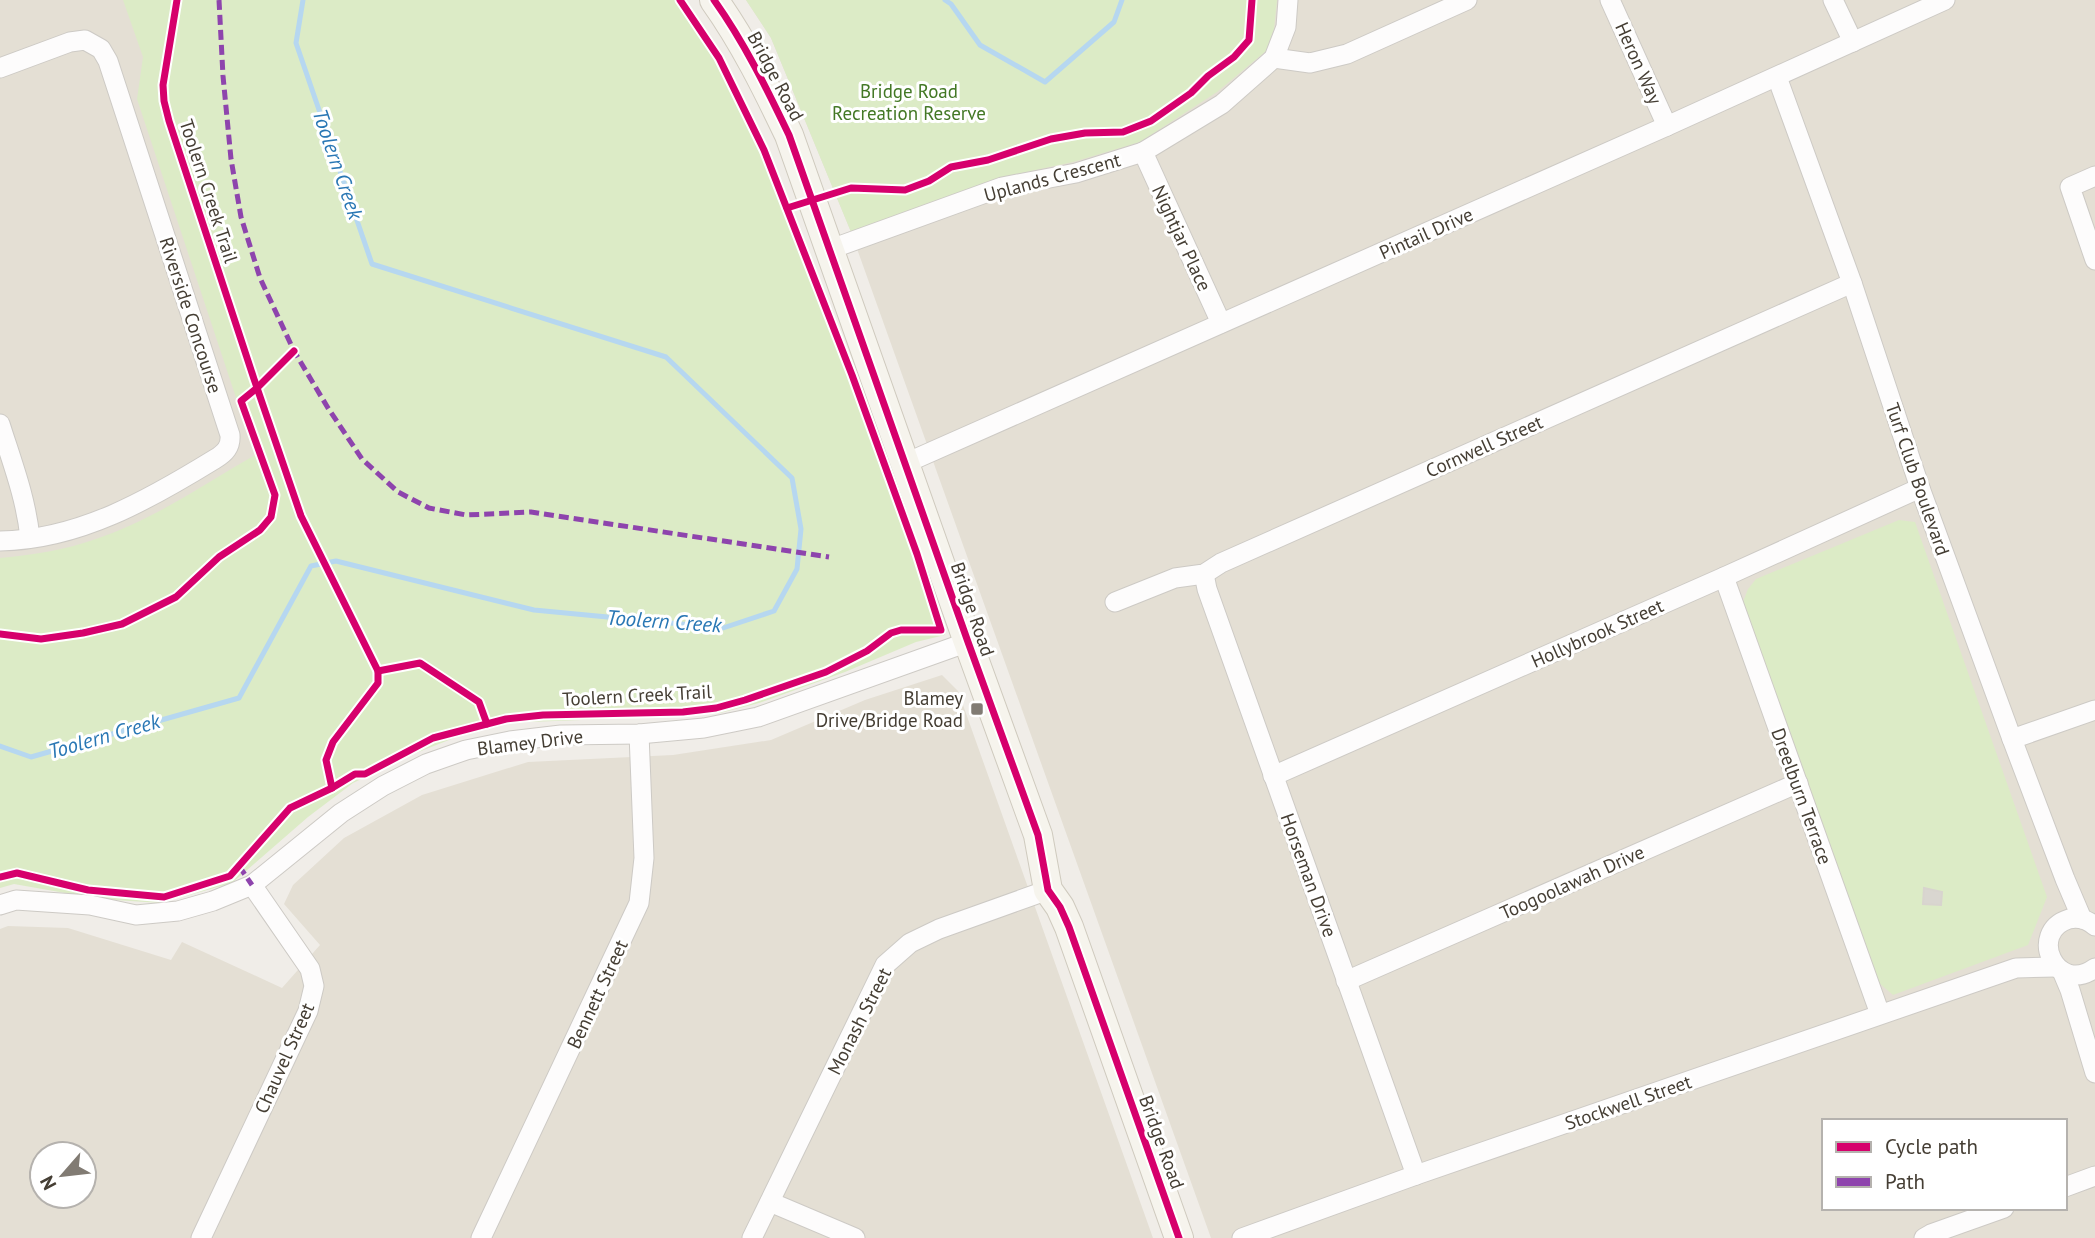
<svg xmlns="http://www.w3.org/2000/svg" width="2095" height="1238" viewBox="0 0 2095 1238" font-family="'PT Sans',sans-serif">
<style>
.residential{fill:#e4dfd4;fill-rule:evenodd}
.green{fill:#dcebc6}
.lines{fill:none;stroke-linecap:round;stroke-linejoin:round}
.stream{stroke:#b6d7f0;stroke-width:5}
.building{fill:#d9d6d0;stroke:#d8d4ce;stroke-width:2}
.street-casing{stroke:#cdcac5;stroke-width:21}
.secondary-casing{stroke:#cfcabe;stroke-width:30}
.street{stroke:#fdfcfc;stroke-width:19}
.secondary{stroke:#f6f4ed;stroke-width:28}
.quiet{stroke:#8e44ad;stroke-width:5;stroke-dasharray:10 5;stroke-linecap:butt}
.cycleway-casing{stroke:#fff;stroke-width:11}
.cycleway{stroke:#d6006c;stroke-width:7}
.poi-dot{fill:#817b73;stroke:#fff;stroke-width:2.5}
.labels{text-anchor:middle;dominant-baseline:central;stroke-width:6;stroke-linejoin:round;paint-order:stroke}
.street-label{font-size:19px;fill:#453e34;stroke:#fff}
.park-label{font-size:19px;fill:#437825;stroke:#fff}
.poi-label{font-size:19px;fill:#453e34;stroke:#fff;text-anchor:end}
.water-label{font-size:21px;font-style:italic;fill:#2977b4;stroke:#fff}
</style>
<rect width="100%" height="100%" fill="#f0ede8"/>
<g class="residential">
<polygon points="0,0 194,0 336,561 0,746"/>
<path d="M746,0H2095V1238H1211L851,232L771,38ZM1824,1121H2065V1208H1824Z"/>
<path d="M942,675L958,691L1153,1238H0V929L8,926L68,928L171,960L182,942L282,988L320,945L284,904L293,885L344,838L422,795L528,762L673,755L771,740L865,700ZM42,1154H84V1196H42Z"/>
</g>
<g class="green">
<path d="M123,0H679L696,22L769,154L928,598L945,635L916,642L845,672L759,703L720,713L662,717L502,723L459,736L411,755L353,783L308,817L232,883L161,903L99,899L14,884L0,888V558C33,555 65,550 96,539C153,520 203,485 255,455L137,99L143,57Z"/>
<polygon points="746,0 1277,0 1274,29 1266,51 1217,92 1140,142 1073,162 999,178 851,232 771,38"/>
<polygon points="1899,520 1915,522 2047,897 2028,945 1893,995 1878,982 1743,602 1748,589 1756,579"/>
</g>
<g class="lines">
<g class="stream">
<polyline points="945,0 951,4 980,45 1045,82 1114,22 1122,0"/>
<polyline points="0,746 31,757 239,698 311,566 336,561 534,610 723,628 774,611 797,569 801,529 792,478 666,357 372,264 296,43 303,0"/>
</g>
</g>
<polygon class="building" points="1924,888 1942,892 1941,905 1923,904"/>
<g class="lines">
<defs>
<g id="street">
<polyline points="1610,0 1667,126"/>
<polyline points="1833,0 1853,42"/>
<polyline points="1274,58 1310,63 1347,54 1467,0"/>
<path d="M0,68L70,42L85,40L101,49L108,61L230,435C231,447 225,453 215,459C150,499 79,540 0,541"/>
<polyline points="1777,77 1852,283 1920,488 2012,739 2065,879 2082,919"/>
<polyline points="1143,152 1221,323"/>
<polyline points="2095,176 2070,187 2095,260"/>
<polyline points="831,249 1002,187 1076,173 1143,152 1222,104 1274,58 1286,27 1288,0"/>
<path d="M0,424C12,462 26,498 30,538"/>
<polyline points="906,463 1667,126 1945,0"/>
<polyline points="1204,574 1207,589 1416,1175"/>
<polyline points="1724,577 1880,1014"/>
<polyline points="1115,602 1175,578 1204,574 1221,563 1852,283"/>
<polyline points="2012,739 2095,710"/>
<polyline points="1273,776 1724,577 1920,488"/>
<polyline points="0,905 16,900 90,905 136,915 178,911 213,901 252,885 341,813 383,786 426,764 466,750 510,741 561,735 639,734 704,728 758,717 968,642"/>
<path d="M2095,926C2088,920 2078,917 2069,919C2027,932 2056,996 2095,968"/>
<polyline points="2062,971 2070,990 2095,1073"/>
<polyline points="1346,981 1798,783"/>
<polyline points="2065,1187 2095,1176"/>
<polyline points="770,1202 855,1238"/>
<polyline points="201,1238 308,1011 314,986 310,969 252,885"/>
<polyline points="481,1238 639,903 644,858 639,734"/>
<polyline points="752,1238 885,965 910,943 939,929 1048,890"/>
<polyline points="1242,1238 1416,1175 2016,968 2056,967"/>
<polyline points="1924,1238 1931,1234 2004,1208"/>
</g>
<path id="secondary" d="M714,0C744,42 767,89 789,135L968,642L1038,835L1048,890L1060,907L1069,927L1179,1238"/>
</defs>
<use href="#street" class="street-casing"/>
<use href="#secondary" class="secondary-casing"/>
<use href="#street" class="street"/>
<use href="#secondary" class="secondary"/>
<g class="quiet">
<polyline points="219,0 223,76 231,159 241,217 260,278 294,351 328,408 362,459 398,492 429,508 466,515 531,512 829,557"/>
<polyline points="239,866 252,885"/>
</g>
<defs>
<g id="cycleway">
<polyline points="177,0 163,85 164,101 169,121 254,379 301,516 378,671 378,683 333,742 326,760 332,788"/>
<path d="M714,0C744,42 767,89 789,135L968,642L1038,835L1048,890L1060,907L1069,927L1179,1238"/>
<polyline points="787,208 851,188 905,190 929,181 951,167 988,160 1051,139 1085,133 1123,132 1151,121 1191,93 1208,76 1234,57 1249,40 1252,0"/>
<polyline points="0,634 41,639 83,633 122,624 176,597 219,557 260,530 271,517 275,495 241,401 257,388 294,351"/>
<polyline points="378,671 420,663 479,702 487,724"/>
<polyline points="0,877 17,873 88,890 164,897 230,876 290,808 332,788 355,774 365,774 433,738 506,719 543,715 683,712 716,708 745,700 826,672 867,651 891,633 901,630 941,630 917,554 852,375 764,150 719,58 680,0"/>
</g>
</defs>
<use href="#cycleway" class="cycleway-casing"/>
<use href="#cycleway" class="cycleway"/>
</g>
<rect class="poi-dot" x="970" y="702" width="14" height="14" rx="3.5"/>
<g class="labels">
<g class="street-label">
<text transform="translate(1639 63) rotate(66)">Heron Way</text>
<text transform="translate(776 76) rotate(62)">Bridge Road</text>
<text transform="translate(1052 177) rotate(-15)">Uplands Crescent</text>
<text transform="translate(209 191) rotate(72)">Toolern Creek Trail</text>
<text transform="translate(1426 233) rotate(-24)">Pintail Drive</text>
<text transform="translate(1182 238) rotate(65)">Nightjar Place</text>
<text transform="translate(191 315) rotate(72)">Riverside Concourse</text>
<text transform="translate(1484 446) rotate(-24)">Cornwell Street</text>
<text transform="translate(1918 479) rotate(71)">Turf Club Boulevard</text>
<text transform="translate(973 609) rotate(71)">Bridge Road</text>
<text transform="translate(1597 633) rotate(-24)">Hollybrook Street</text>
<text transform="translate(637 695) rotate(-3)">Toolern Creek Trail</text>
<text transform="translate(530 742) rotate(-7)">Blamey Drive</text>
<text transform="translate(1802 796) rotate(70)">Dreelburn Terrace</text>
<text transform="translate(1309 875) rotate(70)">Horseman Drive</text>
<text transform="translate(1572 882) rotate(-24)">Toogoolawah Drive</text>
<text transform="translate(597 994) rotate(-65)">Bennett Street</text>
<text transform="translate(859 1021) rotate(-63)">Monash Street</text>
<text transform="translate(284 1058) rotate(-66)">Chauvel Street</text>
<text transform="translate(1628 1102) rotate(-19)">Stockwell Street</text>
<text transform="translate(1162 1142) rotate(70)">Bridge Road</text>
</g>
<g class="park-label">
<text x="909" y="91">Bridge Road<tspan x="909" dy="22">Recreation Reserve</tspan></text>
</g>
<g class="poi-label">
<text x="963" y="698">Blamey<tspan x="963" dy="22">Drive/Bridge Road</tspan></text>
</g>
<g class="water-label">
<text transform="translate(338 164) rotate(71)">Toolern Creek</text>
<text transform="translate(664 621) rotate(4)">Toolern Creek</text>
<text transform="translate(104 736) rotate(-16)">Toolern Creek</text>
</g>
</g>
<rect x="1822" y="1119" width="245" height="91" fill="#ffffff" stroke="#b5b2ae" stroke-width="2"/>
<rect x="1836" y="1142" width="35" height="10" fill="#d6006c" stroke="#b5b2ae" stroke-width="2"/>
<text x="1885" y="1154" font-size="21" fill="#453e34">Cycle path</text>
<rect x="1836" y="1177" width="35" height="10" fill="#8e44ad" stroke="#b5b2ae" stroke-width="2"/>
<text x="1885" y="1189" font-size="21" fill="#453e34">Path</text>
<g transform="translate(63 1175) rotate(242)"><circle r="33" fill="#ffffff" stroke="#b5b2ae" stroke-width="2"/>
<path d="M0-5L12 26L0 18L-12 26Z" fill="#817b73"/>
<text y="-10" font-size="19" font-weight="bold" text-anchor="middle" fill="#453e34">N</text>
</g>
</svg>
